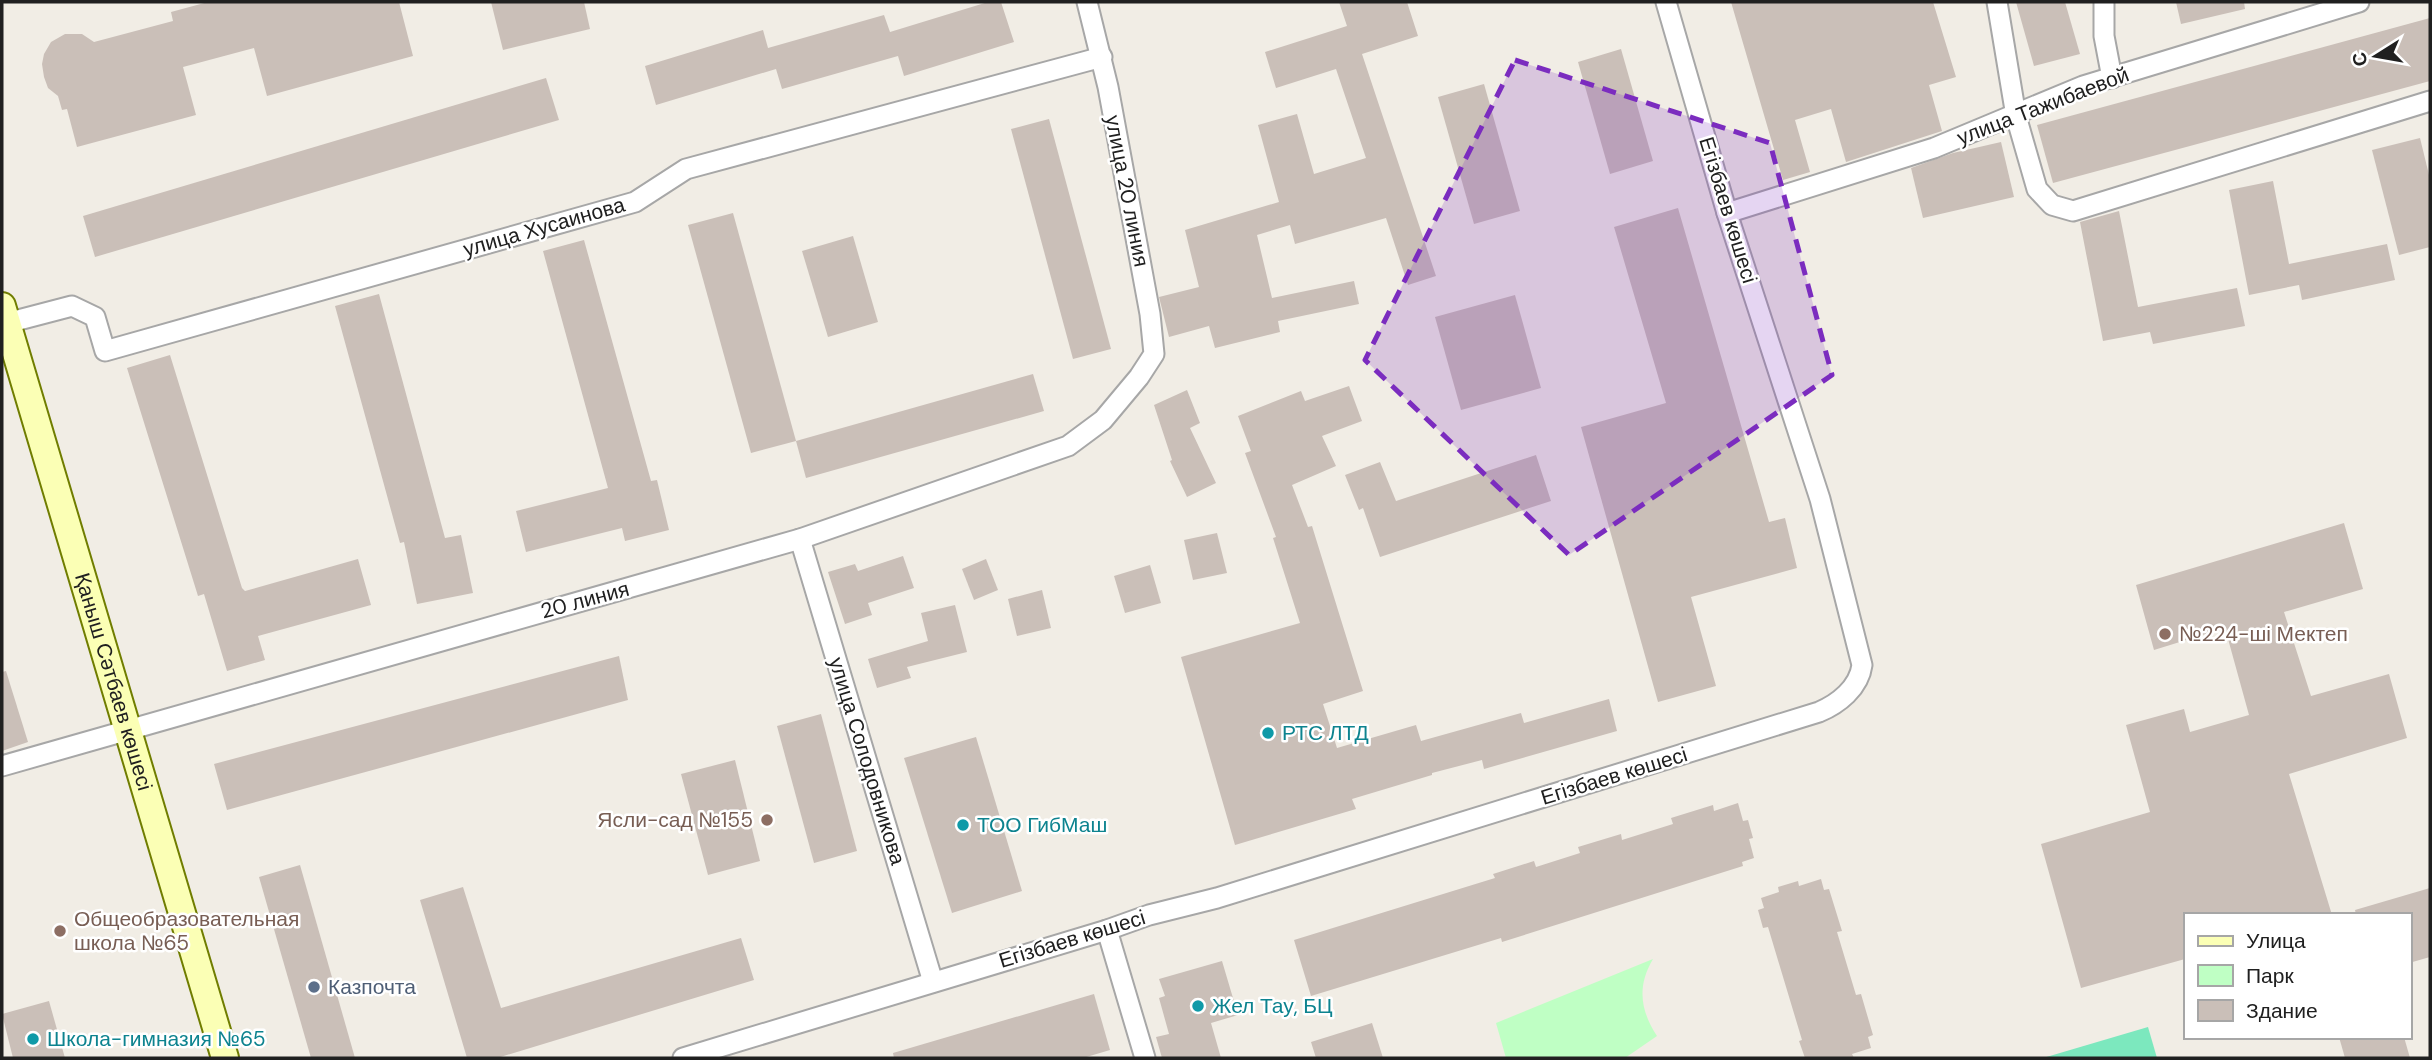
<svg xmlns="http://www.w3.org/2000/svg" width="2432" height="1060" viewBox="0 0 2432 1060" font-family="'DM Sans',sans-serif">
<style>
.park{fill:#bfffc4}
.pitch{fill:#7ce8be}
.building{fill:#cabfb8}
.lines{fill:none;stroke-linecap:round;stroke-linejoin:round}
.street-casing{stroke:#a7a7a7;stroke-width:23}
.secondary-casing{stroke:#707d00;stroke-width:30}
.street{stroke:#fff;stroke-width:19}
.secondary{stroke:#fbffb5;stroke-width:26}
.marked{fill:#7b2cbf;fill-opacity:0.2;stroke:#7b2cbf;stroke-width:5;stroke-dasharray:14 9;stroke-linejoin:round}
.education-dot{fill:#8d6e63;stroke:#fff;stroke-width:2.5}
.culture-dot{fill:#0f9aa8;stroke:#fff;stroke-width:2.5}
.service-dot{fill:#5c6f8a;stroke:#fff;stroke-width:2.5}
.labels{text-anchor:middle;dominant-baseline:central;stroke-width:5;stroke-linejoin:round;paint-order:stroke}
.street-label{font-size:21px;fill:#202020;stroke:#fff}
.education-label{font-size:21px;fill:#785e54;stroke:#fff;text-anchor:start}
.culture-label{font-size:21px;fill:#0d838f;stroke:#fff;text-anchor:start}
.service-label{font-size:21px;fill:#4e5e75;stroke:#fff;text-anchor:start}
</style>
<rect width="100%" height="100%" fill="#f1ede5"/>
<path class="park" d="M1653,959C1637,986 1640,1010 1657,1036L1625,1058H1506L1496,1023Z"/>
<polygon class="pitch" points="2148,1027 2157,1058 2043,1058"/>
<g class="building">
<polygon points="208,2 399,2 413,56 267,96 254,48 183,67 196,115 77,147 67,109 62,110 58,96 48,88 44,77 42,64 44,54 51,42 65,34 82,34 94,42 173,21 171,12"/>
<polygon points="491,2 584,2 590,29 503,50"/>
<polygon points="988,2 1001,2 1014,42 904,76 898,56 782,89 776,69 656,105 645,66 763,30 768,48 884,15 890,32"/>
<polygon points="1339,2 1407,2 1418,36 1362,54 1436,276 1408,285 1386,218 1295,244 1290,225 1257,235 1272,298 1354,281 1359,304 1278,321 1280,332 1215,348 1209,326 1169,337 1159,297 1199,287 1185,230 1279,202 1258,125 1297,114 1314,174 1366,158 1336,69 1276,88 1265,52 1347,26"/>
<polygon points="1731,2 1933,2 1956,77 1929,85 1942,131 1846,162 1831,109 1795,120 1810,172 1783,180"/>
<polygon points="2016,2 2065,2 2080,54 2034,66"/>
<polygon points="2176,2 2244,2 2245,9 2181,24"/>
<polygon points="2430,18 2430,81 2053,183 2037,125"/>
<polygon points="1621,49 1653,161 1610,174 1578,62"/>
<polygon points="546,78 559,120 95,257 83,216"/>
<polygon points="1484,84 1520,211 1474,224 1438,97"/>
<polygon points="1049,119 1111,349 1073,359 1011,129"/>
<polygon points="2420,138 2430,179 2430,247 2399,255 2372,150"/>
<polygon points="2001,142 2014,197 1923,218 1911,168 1953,153"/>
<polygon points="2273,181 2289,264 2387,244 2395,280 2302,300 2299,285 2249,295 2229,190"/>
<polygon points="1678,208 1769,522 1785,518 1797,568 1691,597 1716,686 1658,702 1581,427 1666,403 1614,227"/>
<polygon points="2119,211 2138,307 2237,288 2245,326 2153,344 2150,332 2103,341 2080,222"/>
<polygon points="733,213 796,441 751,453 688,225"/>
<polygon points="853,236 878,322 828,337 802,251"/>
<polygon points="584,240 651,481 657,480 669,530 625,541 622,528 526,552 516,511 608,488 543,251"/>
<polygon points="379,294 445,538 461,535 473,593 417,604 404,542 400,543 335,306"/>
<polygon points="1515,295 1541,388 1461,410 1435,317"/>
<polygon points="170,355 242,588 245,591 358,559 371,605 258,636 265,660 227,671 204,594 198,596 127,368"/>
<polygon points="1033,374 1044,411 806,478 796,441"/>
<polygon points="1349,386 1362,421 1322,436 1336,466 1292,485 1308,527 1312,526 1363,691 1323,704 1337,748 1416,725 1421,741 1521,713 1524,723 1609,699 1617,731 1484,769 1482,760 1432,773 1432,775 1352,799 1356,809 1235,845 1181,657 1300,623 1273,538 1276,537 1245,453 1251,451 1238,416 1301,391 1305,401"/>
<polygon points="1187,390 1200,423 1190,428 1216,483 1187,497 1170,461 1172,460 1154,405"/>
<polygon points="1536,455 1551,501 1380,557 1363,508 1359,510 1345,475 1380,462 1396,501"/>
<polygon points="2344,523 2363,589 2284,612 2311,696 2389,674 2407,738 2289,774 2332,915 2185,915 2185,959 2081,988 2041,844 2150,812 2126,725 2184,709 2190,732 2249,715 2225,628 2154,650 2136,585"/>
<polygon points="1217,533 1227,573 1193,580 1184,540"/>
<polygon points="903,556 914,588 868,603 872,615 845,624 828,572 855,564 858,571"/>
<polygon points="986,559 998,590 974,600 962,569"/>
<polygon points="1150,565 1161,603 1125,613 1114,576"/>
<polygon points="1042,590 1051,628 1017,636 1008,599"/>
<polygon points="955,605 967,652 907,667 911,678 877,688 868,659 928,641 921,613"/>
<polygon points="619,656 628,700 227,810 214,764"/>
<polygon points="6,671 28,742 2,751 2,672"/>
<polygon points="821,714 857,851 814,863 777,726"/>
<polygon points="976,737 1022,891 952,913 904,758"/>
<polygon points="735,760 760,861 708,875 681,774"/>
<polygon points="1738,803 1743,821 1748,820 1753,838 1749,839 1754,858 1742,862 1743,866 1502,942 1501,938 1311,996 1294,940 1495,878 1493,874 1534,861 1536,867 1580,853 1578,847 1621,834 1622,840 1673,824 1671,818 1713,805 1714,811"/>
<polygon points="300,865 355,1058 311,1058 259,877"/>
<polygon points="1821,879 1824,890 1829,889 1842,931 1837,932 1856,995 1861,994 1873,1035 1868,1037 1871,1048 1852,1054 1854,1058 1805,1058 1799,1041 1802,1040 1768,927 1763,928 1758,910 1764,908 1761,898 1779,892 1778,887 1798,881 1799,886"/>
<polygon points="463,887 501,1008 741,938 754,980 497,1058 467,1058 420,900"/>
<polygon points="2430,888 2430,957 2409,963 2409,915 2356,915 2355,910"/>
<polygon points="1222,961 1238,1015 1211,1023 1221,1058 1162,1058 1156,1037 1169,1034 1159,998 1165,996 1159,979"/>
<polygon points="1094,994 1110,1050 1083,1058 894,1058 893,1053"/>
<polygon points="49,1001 65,1058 13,1058 2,1014"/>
<polygon points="1372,1023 1383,1058 1316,1058 1311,1042"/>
<polygon points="2339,1037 2404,1037 2410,1058 2345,1058"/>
</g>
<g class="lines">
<defs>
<g id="street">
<polyline points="1997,2 2016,116 2037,189 2052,205 2073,211 2430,101"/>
<polyline points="2104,2 2104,36 2112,78"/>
<polyline points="1727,213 1934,148 2083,86 2359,2"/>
<polyline points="7,323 72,306 95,317 105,351 635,202 686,169 1102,57"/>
<polyline points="800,539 933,982"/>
<polyline points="2,766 800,539 1068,446 1103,420 1139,377 1154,354 1150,314 1108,87 1087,2"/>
<polyline points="1107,930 1145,1058"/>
<path d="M683,1058L1107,930L1149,915L1217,898L1819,712C1838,704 1859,688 1862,665L1820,499L1727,213L1666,2"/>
</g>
<g id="secondary">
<path id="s1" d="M2,306L225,1058"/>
</g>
</defs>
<use href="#street" class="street-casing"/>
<use href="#secondary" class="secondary-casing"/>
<use href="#street" class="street"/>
<use href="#secondary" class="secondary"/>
</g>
<path class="marked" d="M1515,60L1770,143L1832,375L1569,555L1365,360Z"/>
<g class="education-dot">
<circle cx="2165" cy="634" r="7"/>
<circle cx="767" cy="820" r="7"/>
<circle cx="60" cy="931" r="7"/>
</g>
<g class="culture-dot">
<circle cx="1268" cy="733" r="7"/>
<circle cx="963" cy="825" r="7"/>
<circle cx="1198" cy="1006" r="7"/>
<circle cx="33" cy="1039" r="7"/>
</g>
<circle class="service-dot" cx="314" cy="987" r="7"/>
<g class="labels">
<g class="street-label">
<text transform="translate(2043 106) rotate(-21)">улица Тажибаевой</text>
<text transform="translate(1127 191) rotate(79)">улица 20 линия</text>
<text transform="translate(1728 210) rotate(73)">Егізбаев көшесі</text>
<text transform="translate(544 227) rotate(-16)">улица Хусаинова</text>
<text transform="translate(585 600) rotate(-15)">20 линия</text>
<text stroke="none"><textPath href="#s1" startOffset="392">Қаныш Сәтбаев көшесі</textPath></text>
<text transform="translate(867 761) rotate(73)">улица Солодовникова</text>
<text transform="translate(1614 776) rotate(-17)">Егізбаев көшесі</text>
<text transform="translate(1072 939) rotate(-17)">Егізбаев көшесі</text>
</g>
<g class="education-label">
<text x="2179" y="634">№224-ші Мектеп</text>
<text x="753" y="820" text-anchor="end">Ясли-сад №155</text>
<text x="74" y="919">Общеобразовательная<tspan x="74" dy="24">школа №65</tspan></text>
</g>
<g class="culture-label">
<text x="1282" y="733">РТС ЛТД</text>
<text x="977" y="825">ТОО ГибМаш</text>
<text x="1212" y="1006">Жел Тау, БЦ</text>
<text x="47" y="1039">Школа-гимназия №65</text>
</g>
<g class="service-label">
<text x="328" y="987">Казпочта</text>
</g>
</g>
<rect width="2432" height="1060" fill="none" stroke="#202020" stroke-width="7"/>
<rect x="2184" y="913" width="228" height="126" fill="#ffffff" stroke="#a6a6a6" stroke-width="2"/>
<rect x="2198" y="936" width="35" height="10" fill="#fbffb5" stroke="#a6a6a6" stroke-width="2"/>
<text x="2246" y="948" font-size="21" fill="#202020">Улица</text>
<rect x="2198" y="965" width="35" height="21" fill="#bfffc4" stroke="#a6a6a6" stroke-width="2"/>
<text x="2246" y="983" font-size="21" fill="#202020">Парк</text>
<rect x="2198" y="1000" width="35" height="21" fill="#cabfb8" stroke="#a6a6a6" stroke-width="2"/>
<text x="2246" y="1018" font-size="21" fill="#202020">Здание</text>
<g transform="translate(2376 56) rotate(259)" stroke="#ffffff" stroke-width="5" paint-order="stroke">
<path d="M0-5L12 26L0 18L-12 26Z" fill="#202020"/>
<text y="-10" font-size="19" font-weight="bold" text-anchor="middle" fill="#202020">С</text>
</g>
</svg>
